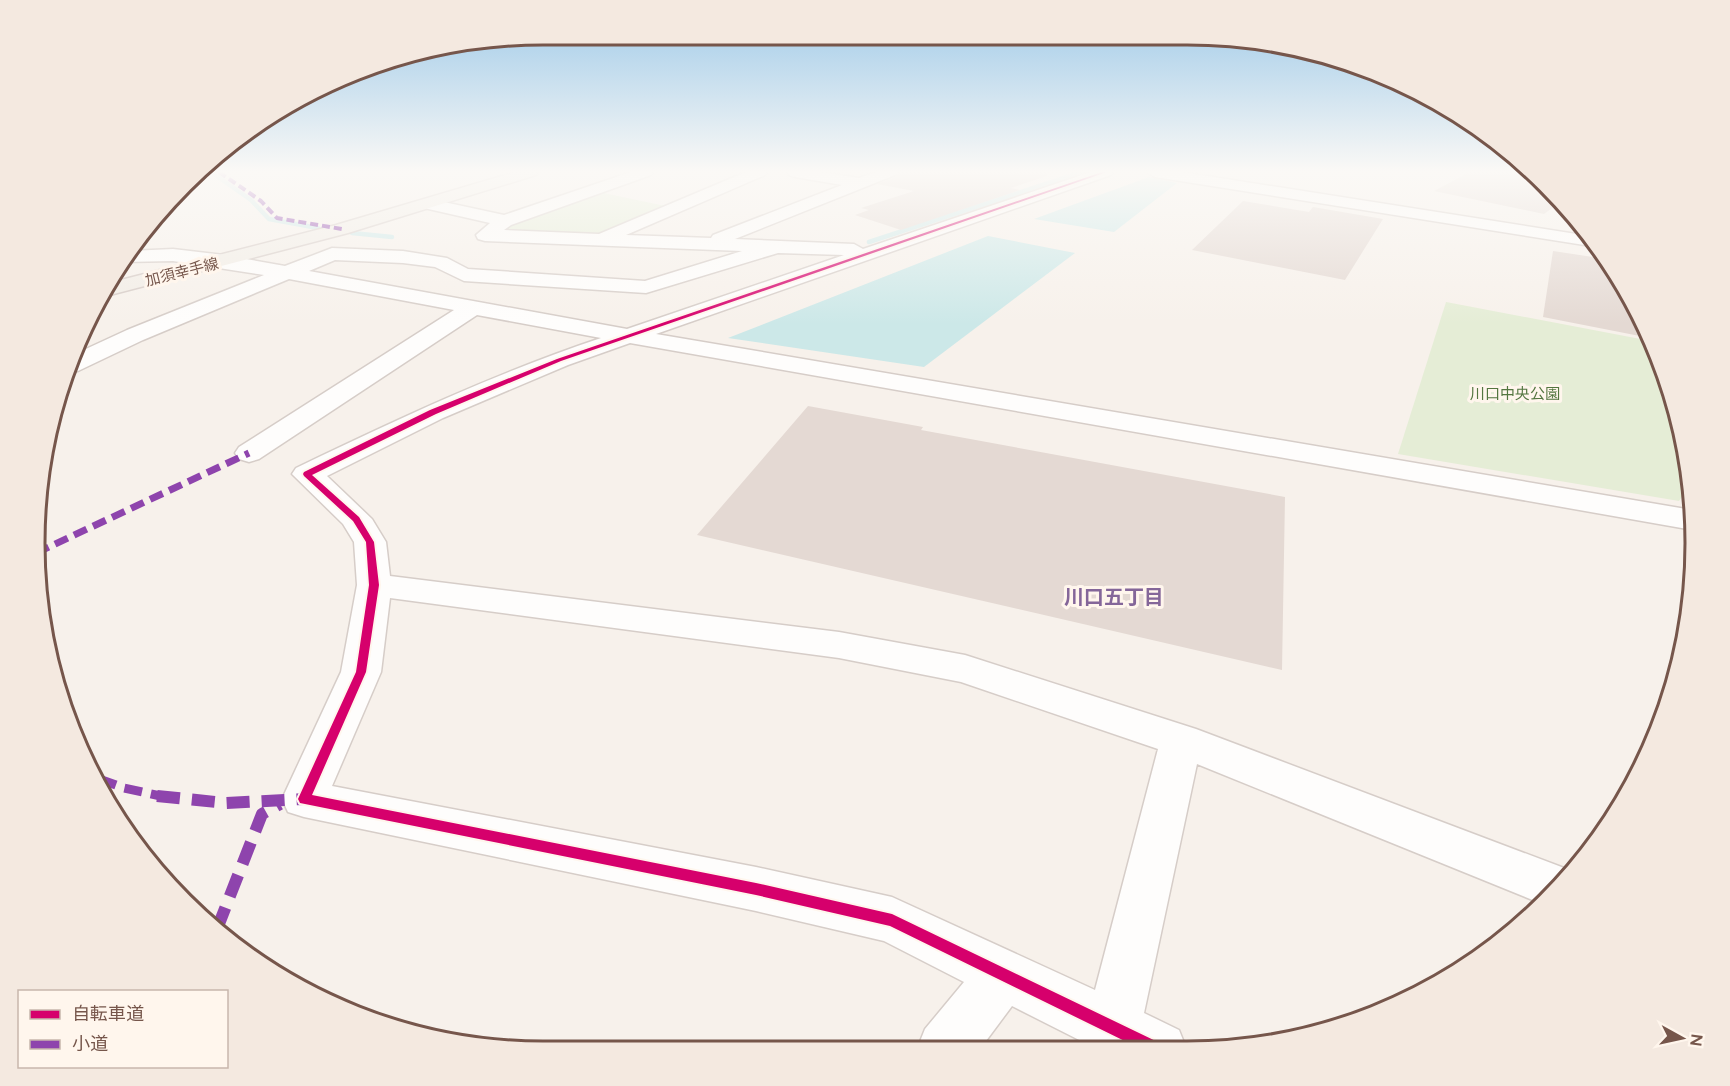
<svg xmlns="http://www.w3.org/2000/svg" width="1730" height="1086" viewBox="0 0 1730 1086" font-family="Figtree,'Noto Sans JP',sans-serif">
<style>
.green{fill:#e5edd6}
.water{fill:#cce8e8}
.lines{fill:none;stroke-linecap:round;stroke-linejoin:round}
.stream{stroke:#cce8e8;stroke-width:4.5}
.building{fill:#e4d9d3}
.minor-casing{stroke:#d6cdc8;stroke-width:3}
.major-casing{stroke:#d6cbc6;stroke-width:3}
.path-far1{stroke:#dad1ce;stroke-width:4;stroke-dasharray:1.5 4;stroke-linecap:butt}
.path{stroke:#dad1ce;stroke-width:4.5;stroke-dasharray:1.5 5;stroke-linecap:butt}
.minor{fill:#fefdfc;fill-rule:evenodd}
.major{fill:#f2ede6;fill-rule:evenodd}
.quiet-far3{stroke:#8e44ad;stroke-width:4;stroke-dasharray:8 4;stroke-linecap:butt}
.quiet-far2{stroke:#8e44ad;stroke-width:7;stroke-dasharray:14 7;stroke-linecap:butt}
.quiet-far1{stroke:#8e44ad;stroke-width:9;stroke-dasharray:18 9;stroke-linecap:butt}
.quiet{stroke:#8e44ad;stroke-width:12;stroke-dasharray:23 12;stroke-linecap:butt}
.cycleway-casing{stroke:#fff6ed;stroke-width:4}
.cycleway{fill:#d6006c;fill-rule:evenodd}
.labels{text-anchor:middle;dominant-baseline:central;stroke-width:6;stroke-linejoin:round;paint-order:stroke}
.far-street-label{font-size:15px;fill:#76564b;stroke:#fff6ed}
.far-park-label{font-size:15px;fill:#547640;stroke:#fff6ed}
.neighbourhood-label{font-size:20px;font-weight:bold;fill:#846699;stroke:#fff6ed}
.rim{fill:none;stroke:#76564b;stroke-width:3}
</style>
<rect width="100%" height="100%" fill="#f7f1eb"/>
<g class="green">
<polygon points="599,192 670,207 603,235 497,232 512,224"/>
<polygon points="1446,302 1651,341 1669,380 1691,477 1691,484 1679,501 1398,454"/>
</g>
<g class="water">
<polygon points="1149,177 1177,183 1114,232 1034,219"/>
<polygon points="988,236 1075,253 924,367 728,338"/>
</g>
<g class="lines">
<g class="stream">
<polyline points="211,172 251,200 269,219 318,228"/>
<polyline points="352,233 392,237"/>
<polyline points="869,242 1082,172"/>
</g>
</g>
<g class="building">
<polygon points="899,172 1046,172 1047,176 1011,188 1020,190 901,230 855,215 869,210 861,208 914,191 877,184 896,177"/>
<polygon points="1470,172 1531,172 1562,201 1544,214 1434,191"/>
<polygon points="1243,201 1309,212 1313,207 1383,219 1345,280 1192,250"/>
<polygon points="1553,251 1606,259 1628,289 1650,338 1543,317"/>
<polygon points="808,406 923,427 921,430 1285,497 1282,670 697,535"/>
</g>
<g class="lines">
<defs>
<g id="minor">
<path d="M631,172H653L651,175L511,225L504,230L599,234L746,172H767L765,175L626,235L711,238L713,235L842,185L795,177L789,175L787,172H821L859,178L876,172H897L895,175L735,239L854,244L863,249L1091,172H1113L1111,175L656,334L1692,510L1693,530L630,343L568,365L443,418L327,476L372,519L386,542L390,576L839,632L965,655L1196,729L1572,871L1540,903L1197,764L1144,1013L1179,1030L1187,1050H1099L1012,1006L980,1049H917L925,1029L964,982L884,941L756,911L304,817L288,812L282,799L341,672L357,585L354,542L343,524L292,474L296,468C396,420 496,373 601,338L477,315L259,459L249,462L239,459L235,453L239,447L454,310L289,279L143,340L78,371L65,372L75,354L127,330L264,275L173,261L124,262L130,251L173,249L224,255L285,266L332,248L403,251L447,258L468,269L645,281L742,251L485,241L478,239L476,235L490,223L424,208L421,204L424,200L430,199L504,215ZM778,253L844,255L627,329L309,271L335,260L403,263L435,267L464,281L646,293ZM390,598L839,658L961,682L1158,749L1095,990L892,897L756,867L332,786L381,672Z"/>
<polygon points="1147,172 1182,172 1589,236 1597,247 1155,177"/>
</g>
<polygon id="major" points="515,172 538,172 536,175 348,233 106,296 113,282 336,225"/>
</defs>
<use href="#minor" class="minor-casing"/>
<use href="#major" class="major-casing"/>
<polyline class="path-far1" points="1686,542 1688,575"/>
<polyline class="path" points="1688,574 1690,601"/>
<use href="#minor" class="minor"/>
<use href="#major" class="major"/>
<polyline class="quiet-far3" points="219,172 261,201 277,218 342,229"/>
<polyline class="quiet-far2" points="36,553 249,453"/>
<polyline class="quiet-far1" points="99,779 124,788 165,797"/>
<g class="quiet">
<polyline points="157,796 226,803 304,799"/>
<polyline points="217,929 262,814 280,804"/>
</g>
<defs>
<polygon id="cycleway" points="1102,172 1107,172 561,361 436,414 312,475 359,517 374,542 379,585 366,672 312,795 756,883 892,914 1164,1045 1167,1050 1143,1050 890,926 756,895 300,803 298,799 356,672 369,585 366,542 353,521 304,476 303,474 304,472 430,410 557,359"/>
</defs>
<use href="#cycleway" class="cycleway-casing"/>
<use href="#cycleway" class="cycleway"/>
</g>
<linearGradient id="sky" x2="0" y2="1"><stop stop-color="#9dc9e8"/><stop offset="0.53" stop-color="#fbf9f6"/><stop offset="1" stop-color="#fbf9f6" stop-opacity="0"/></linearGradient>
<rect width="1730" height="324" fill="url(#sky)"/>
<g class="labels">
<g class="far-street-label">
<text transform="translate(182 272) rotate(-14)">加須幸手線</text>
</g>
<g class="far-park-label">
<text x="1515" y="394">川口中央公園</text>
</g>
<g class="neighbourhood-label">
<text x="1114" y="597">川口五丁目</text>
</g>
</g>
<path d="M0 0H1730V1086H0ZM543 45H1187A498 498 0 0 1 1685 543V543A498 498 0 0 1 1187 1041H543A498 498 0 0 1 45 543V543A498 498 0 0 1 543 45Z" fill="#f4e9e0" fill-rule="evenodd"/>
<path class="rim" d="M543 45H1187A498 498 0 0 1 1685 543V543A498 498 0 0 1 1187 1041H543A498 498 0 0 1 45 543V543A498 498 0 0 1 543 45Z"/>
<rect x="18" y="990" width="210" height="78" fill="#fff6ed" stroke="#c8b6ac" stroke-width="1.5"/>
<rect x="30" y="1010" width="30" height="9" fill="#d6006c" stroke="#c8b6ac" stroke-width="1.5"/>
<text x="72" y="1020" font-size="18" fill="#76564b">自転車道</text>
<rect x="30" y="1040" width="30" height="9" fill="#8e44ad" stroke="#c8b6ac" stroke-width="1.5"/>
<text x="72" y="1050" font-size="18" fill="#76564b">小道</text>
<g transform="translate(1682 1038) rotate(98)" stroke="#fff6ed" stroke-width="4.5" paint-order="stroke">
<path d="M0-4.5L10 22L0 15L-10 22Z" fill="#76564b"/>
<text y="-9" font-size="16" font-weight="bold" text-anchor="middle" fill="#76564b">N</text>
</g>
</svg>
